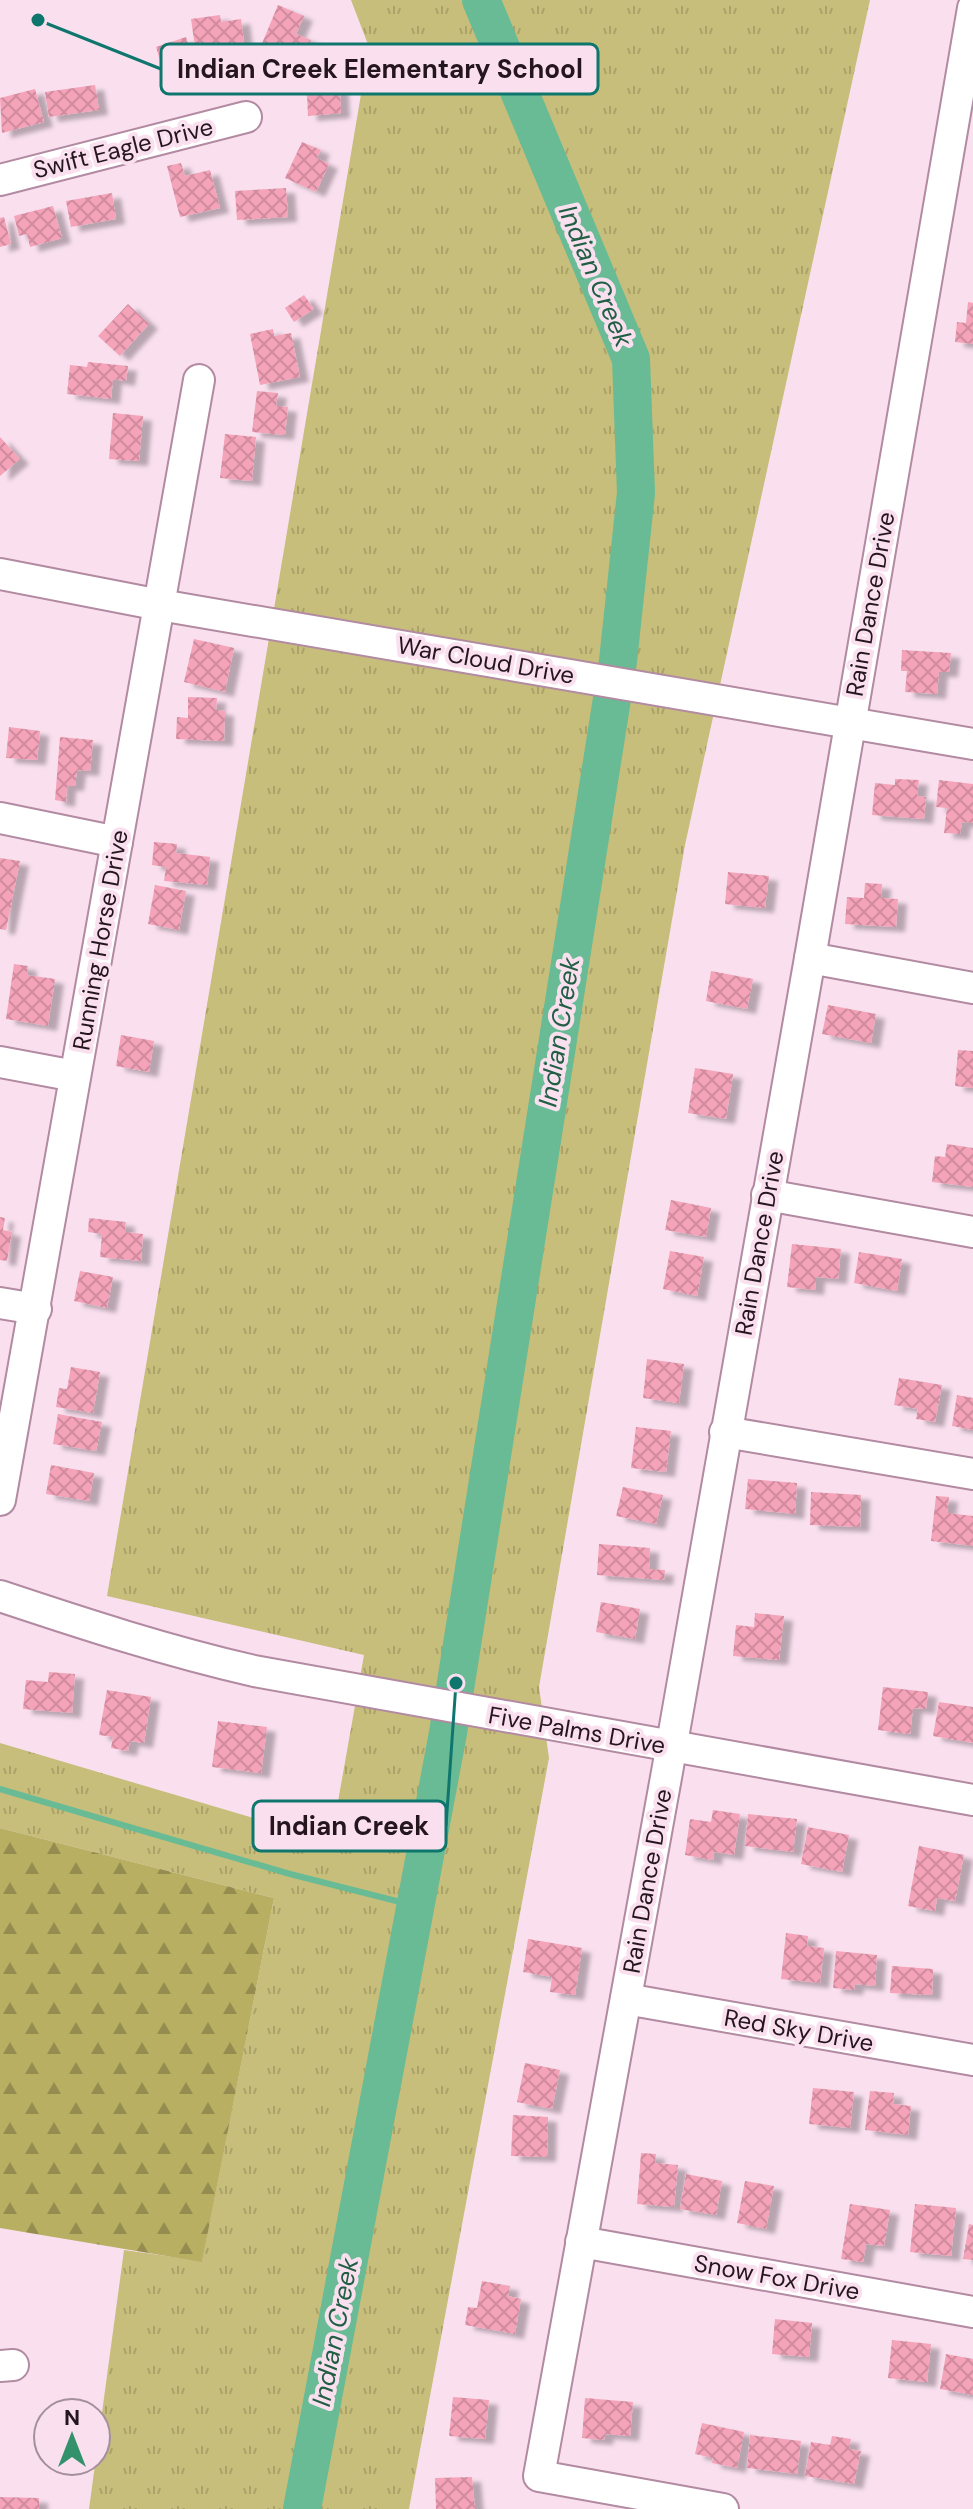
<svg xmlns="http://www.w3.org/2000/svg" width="973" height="2509" viewBox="0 0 973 2509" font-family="'DM Sans',sans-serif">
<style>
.grass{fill:url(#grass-tufts)}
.forest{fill:url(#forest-firs)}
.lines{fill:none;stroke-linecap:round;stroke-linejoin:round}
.stream{stroke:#68bb95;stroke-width:6}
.river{stroke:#68bb95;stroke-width:38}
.building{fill:url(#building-cross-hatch);filter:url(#shadow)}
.minor-casing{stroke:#b28aa2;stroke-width:34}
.minor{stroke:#fff;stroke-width:30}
.labels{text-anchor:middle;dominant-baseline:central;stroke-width:8;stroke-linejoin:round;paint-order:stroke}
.street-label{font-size:24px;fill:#24151f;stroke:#fae0ef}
.water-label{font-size:26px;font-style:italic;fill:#215f45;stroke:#fae0ef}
.leader{fill:none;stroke:#0f766e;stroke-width:3}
.callout-dot{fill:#0f766e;stroke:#fae0ef;stroke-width:3}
.callout{fill:#fae0ef;stroke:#0f766e;stroke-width:3}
.callout-label{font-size:26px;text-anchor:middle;font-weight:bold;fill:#24151f}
</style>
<defs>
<pattern id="grass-tufts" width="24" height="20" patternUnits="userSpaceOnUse" patternTransform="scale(2)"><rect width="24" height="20" fill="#c6be7a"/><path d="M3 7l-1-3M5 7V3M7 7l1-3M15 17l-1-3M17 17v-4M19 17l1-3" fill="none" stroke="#aaa269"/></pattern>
<pattern id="forest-firs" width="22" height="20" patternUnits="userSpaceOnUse" patternTransform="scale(2)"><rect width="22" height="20" fill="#b8af62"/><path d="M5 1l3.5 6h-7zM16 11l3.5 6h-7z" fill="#958d50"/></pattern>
<pattern id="building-cross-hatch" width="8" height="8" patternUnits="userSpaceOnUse" patternTransform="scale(2)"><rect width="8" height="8" fill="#f4a3b8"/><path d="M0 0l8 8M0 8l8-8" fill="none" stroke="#d18b9e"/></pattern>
<filter id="shadow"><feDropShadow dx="9" dy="5" stdDeviation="2" flood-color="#0004"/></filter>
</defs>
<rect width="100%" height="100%" fill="#fae0ef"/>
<polygon class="grass" points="351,0 870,0 685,845 539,1687 549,1758 409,2509 89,2509 124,2250 202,2261 274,1898 0,1828 0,1743 331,1841 364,1655 107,1596 369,47"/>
<polygon class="forest" points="0,1828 274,1898 202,2262 0,2228"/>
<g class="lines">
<polyline class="stream" points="0,1789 290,1874 416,1906"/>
<polyline class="river" points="302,2509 448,1733 618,661 636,493 631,359 481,0"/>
</g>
<g class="building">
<polygon points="278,5 304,16 296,34 311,40 299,69 279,61 274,74 253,65"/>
<polygon points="220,15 221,22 241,19 245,50 218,54 220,72 199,75 191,19"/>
<polygon points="186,37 197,70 166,80 156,47"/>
<polygon points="339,72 341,113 308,116 306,73"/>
<polygon points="95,85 99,110 49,117 45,92"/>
<polygon points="35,89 44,122 2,133 0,98"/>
<polygon points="302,142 321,150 317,158 329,164 316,192 285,178"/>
<polygon points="181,163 185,176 210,170 220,208 180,217 167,166"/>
<polygon points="286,188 288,217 237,220 235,191"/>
<polygon points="112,193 116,219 71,227 66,201"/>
<polygon points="53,206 62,238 30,247 27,234 19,236 14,216"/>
<polygon points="4,217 11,244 0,247 0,218"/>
<polygon points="304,295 314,309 294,322 285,308"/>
<polygon points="968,302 973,303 973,344 955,342 957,322 966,323"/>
<polygon points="128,304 149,324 120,356 98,336"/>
<polygon points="273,329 274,336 291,333 300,377 260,385 250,334"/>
<polygon points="88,362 128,366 126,381 113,379 111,399 67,394 70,365 87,367"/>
<polygon points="257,391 278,393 276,406 288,407 285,435 252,432"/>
<polygon points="113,413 143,416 139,461 109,459"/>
<polygon points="225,434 256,437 252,481 220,478"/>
<polygon points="0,437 20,459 0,476"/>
<polygon points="194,639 234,648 225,692 184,682"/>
<polygon points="902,650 951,653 949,672 939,672 937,694 905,692 907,671 901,671"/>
<polygon points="188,697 217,698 216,710 225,711 224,741 176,739 177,717 188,718"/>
<polygon points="9,727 40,731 37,760 6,758"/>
<polygon points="60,737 93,740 90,771 77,770 75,786 67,786 66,802 55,800"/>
<polygon points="895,779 919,780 917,796 926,797 924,819 872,815 875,783 895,785"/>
<polygon points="939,780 973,784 973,823 962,822 960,834 944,833 947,808 936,807"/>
<polygon points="154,842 177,844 176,853 210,857 207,885 164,881 166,867 152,865"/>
<polygon points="0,858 20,861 6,930 0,929"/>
<polygon points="728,872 769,876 765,908 725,904"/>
<polygon points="865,883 882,884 881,898 898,899 896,927 845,924 847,897 864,898"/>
<polygon points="155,885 186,891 179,930 148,924"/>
<polygon points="14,964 28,966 27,975 55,979 48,1026 6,1019"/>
<polygon points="711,971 753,979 747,1009 706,1001"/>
<polygon points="828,1005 876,1014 871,1043 822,1034"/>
<polygon points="121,1035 154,1041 149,1072 116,1066"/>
<polygon points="958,1050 973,1051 973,1088 955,1086"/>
<polygon points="695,1068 733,1074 726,1119 688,1113"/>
<polygon points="947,1144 973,1148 973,1187 932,1182 935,1156 945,1157"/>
<polygon points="671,1200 711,1208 706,1237 665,1230"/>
<polygon points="0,1217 5,1218 3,1230 12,1232 7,1261 0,1260"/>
<polygon points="89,1218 126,1222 125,1232 143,1234 141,1261 100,1257 102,1234 88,1232"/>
<polygon points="792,1244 841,1249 838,1279 816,1277 815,1290 787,1287"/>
<polygon points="670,1251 704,1257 697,1296 663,1289"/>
<polygon points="859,1252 902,1259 897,1291 854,1283"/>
<polygon points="80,1271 113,1277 107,1308 74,1301"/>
<polygon points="647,1359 684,1364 679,1403 643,1398"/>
<polygon points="71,1367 100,1372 93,1413 56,1407 59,1388 67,1389"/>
<polygon points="899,1378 942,1385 935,1422 916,1419 918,1409 894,1405"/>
<polygon points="957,1395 973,1398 973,1430 952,1426"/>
<polygon points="58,1414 102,1422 96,1451 53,1444"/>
<polygon points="636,1427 671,1431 666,1472 631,1468"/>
<polygon points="51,1465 94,1473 89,1501 46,1494"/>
<polygon points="748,1479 797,1483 795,1514 745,1509"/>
<polygon points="623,1487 663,1495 656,1524 616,1516"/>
<polygon points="811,1492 861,1495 860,1527 810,1525"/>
<polygon points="936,1496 949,1497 947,1513 973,1516 973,1546 931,1541"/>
<polygon points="599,1544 650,1548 649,1569 665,1570 664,1580 597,1575"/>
<polygon points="601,1602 640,1609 635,1639 596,1632"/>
<polygon points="755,1613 784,1616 779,1660 733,1656 736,1625 754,1627"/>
<polygon points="49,1672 75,1674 72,1713 23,1709 26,1680 48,1682"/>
<polygon points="883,1687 928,1692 926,1709 913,1708 910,1734 878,1730"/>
<polygon points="107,1690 151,1697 144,1743 130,1741 128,1751 111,1748 113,1737 99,1735"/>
<polygon points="939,1702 973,1707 973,1743 933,1736"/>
<polygon points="218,1721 267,1727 261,1773 212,1767"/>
<polygon points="713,1810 740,1814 734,1855 714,1852 713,1860 685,1855 690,1819 711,1822"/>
<polygon points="748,1814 797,1819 793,1852 745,1846"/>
<polygon points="808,1827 849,1835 842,1872 801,1864"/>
<polygon points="919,1846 964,1855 955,1901 937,1898 935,1911 908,1906"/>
<polygon points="786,1933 808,1936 807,1946 824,1948 820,1983 781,1979"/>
<polygon points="528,1939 582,1948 575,1995 550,1992 552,1977 523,1972"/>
<polygon points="836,1951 877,1955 875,1986 855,1984 854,1990 833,1988"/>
<polygon points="892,1966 933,1969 932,1995 890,1993"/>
<polygon points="525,2063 560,2070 552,2109 517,2102"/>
<polygon points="813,2088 854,2092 850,2128 809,2124"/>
<polygon points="870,2091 894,2093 893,2104 911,2106 908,2135 865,2130"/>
<polygon points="513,2115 548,2117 547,2157 511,2156"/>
<polygon points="641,2153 656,2154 655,2163 678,2165 674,2207 637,2204"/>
<polygon points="686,2174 722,2181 716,2215 680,2209"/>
<polygon points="745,2181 774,2186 766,2229 737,2223"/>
<polygon points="850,2204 890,2210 884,2246 866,2244 863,2262 841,2259"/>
<polygon points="915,2204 956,2208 951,2256 910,2252"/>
<polygon points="969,2224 973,2225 973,2260 963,2259"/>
<polygon points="482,2281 510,2286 508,2296 521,2299 515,2334 465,2325 468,2307 477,2308"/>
<polygon points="775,2319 812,2323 809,2357 772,2354"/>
<polygon points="892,2340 931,2344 927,2382 888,2378"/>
<polygon points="946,2354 973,2359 973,2395 940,2389"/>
<polygon points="453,2397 489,2400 485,2439 449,2436"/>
<polygon points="585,2398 633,2402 630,2436 605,2434 604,2440 582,2438"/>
<polygon points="702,2423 744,2432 737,2468 712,2463 713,2458 695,2454"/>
<polygon points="750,2435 801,2441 797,2474 747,2468"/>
<polygon points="832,2436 851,2439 849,2449 861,2451 854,2484 805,2476 811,2442 830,2445"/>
<polygon points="472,2477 475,2509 436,2509 435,2478"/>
<polygon points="0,2497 39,2498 39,2509 0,2509"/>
</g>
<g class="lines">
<defs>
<g id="minor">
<polyline points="0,180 246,117"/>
<polyline points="0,574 160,605 973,744"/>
<polyline points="0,818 117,842"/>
<polyline points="810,958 973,988"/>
<polyline points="0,1062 75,1076"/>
<polyline points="767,1195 973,1232"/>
<polyline points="0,1303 36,1309"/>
<polyline points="725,1432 973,1474"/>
<polyline points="0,1500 199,380"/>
<path d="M0,1596C84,1624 167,1651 254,1671L973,1800"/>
<polyline points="626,1999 973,2060"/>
<polyline points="581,2242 973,2312"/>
<polyline points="0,2366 13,2365"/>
<polyline points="723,2509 539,2476 667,1772 810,958 973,8"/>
</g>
</defs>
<use href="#minor" class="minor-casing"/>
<use href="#minor" class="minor"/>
</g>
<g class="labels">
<g class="street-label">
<text transform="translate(123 148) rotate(-14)">Swift Eagle Drive</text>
<text transform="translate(870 604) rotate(-80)">Rain Dance Drive</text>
<text transform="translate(486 660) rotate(10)">War Cloud Drive</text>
<text transform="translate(100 940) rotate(-80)">Running Horse Drive</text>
<text transform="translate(759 1243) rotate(-80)">Rain Dance Drive</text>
<text transform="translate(577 1730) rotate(10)">Five Palms Drive</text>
<text transform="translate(647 1881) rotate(-80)">Rain Dance Drive</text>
<text transform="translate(799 2030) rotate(10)">Red Sky Drive</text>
<text transform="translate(777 2277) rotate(10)">Snow Fox Drive</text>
</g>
<g class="water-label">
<text transform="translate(596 276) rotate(67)">Indian Creek</text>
<text transform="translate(559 1032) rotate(-81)">Indian Creek</text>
<text transform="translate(335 2332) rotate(-79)">Indian Creek</text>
</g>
</g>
<path class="leader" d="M38 20L161 69M456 1683L446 1826"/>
<g class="callout-dot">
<circle cx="38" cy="20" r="8"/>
<circle cx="456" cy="1683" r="8"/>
</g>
<g class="callout">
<rect x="161" y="44" width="437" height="50" rx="8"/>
<rect x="253" y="1801" width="193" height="50" rx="8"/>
</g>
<g class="callout-label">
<text x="380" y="78">Indian Creek Elementary School</text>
<text x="349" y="1835">Indian Creek</text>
</g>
<g transform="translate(72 2437)"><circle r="38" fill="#fae0ef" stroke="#a48f9c" stroke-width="2"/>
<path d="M0-6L14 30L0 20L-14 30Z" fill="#33926b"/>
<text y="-12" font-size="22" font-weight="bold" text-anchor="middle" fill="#24151f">N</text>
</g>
</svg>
